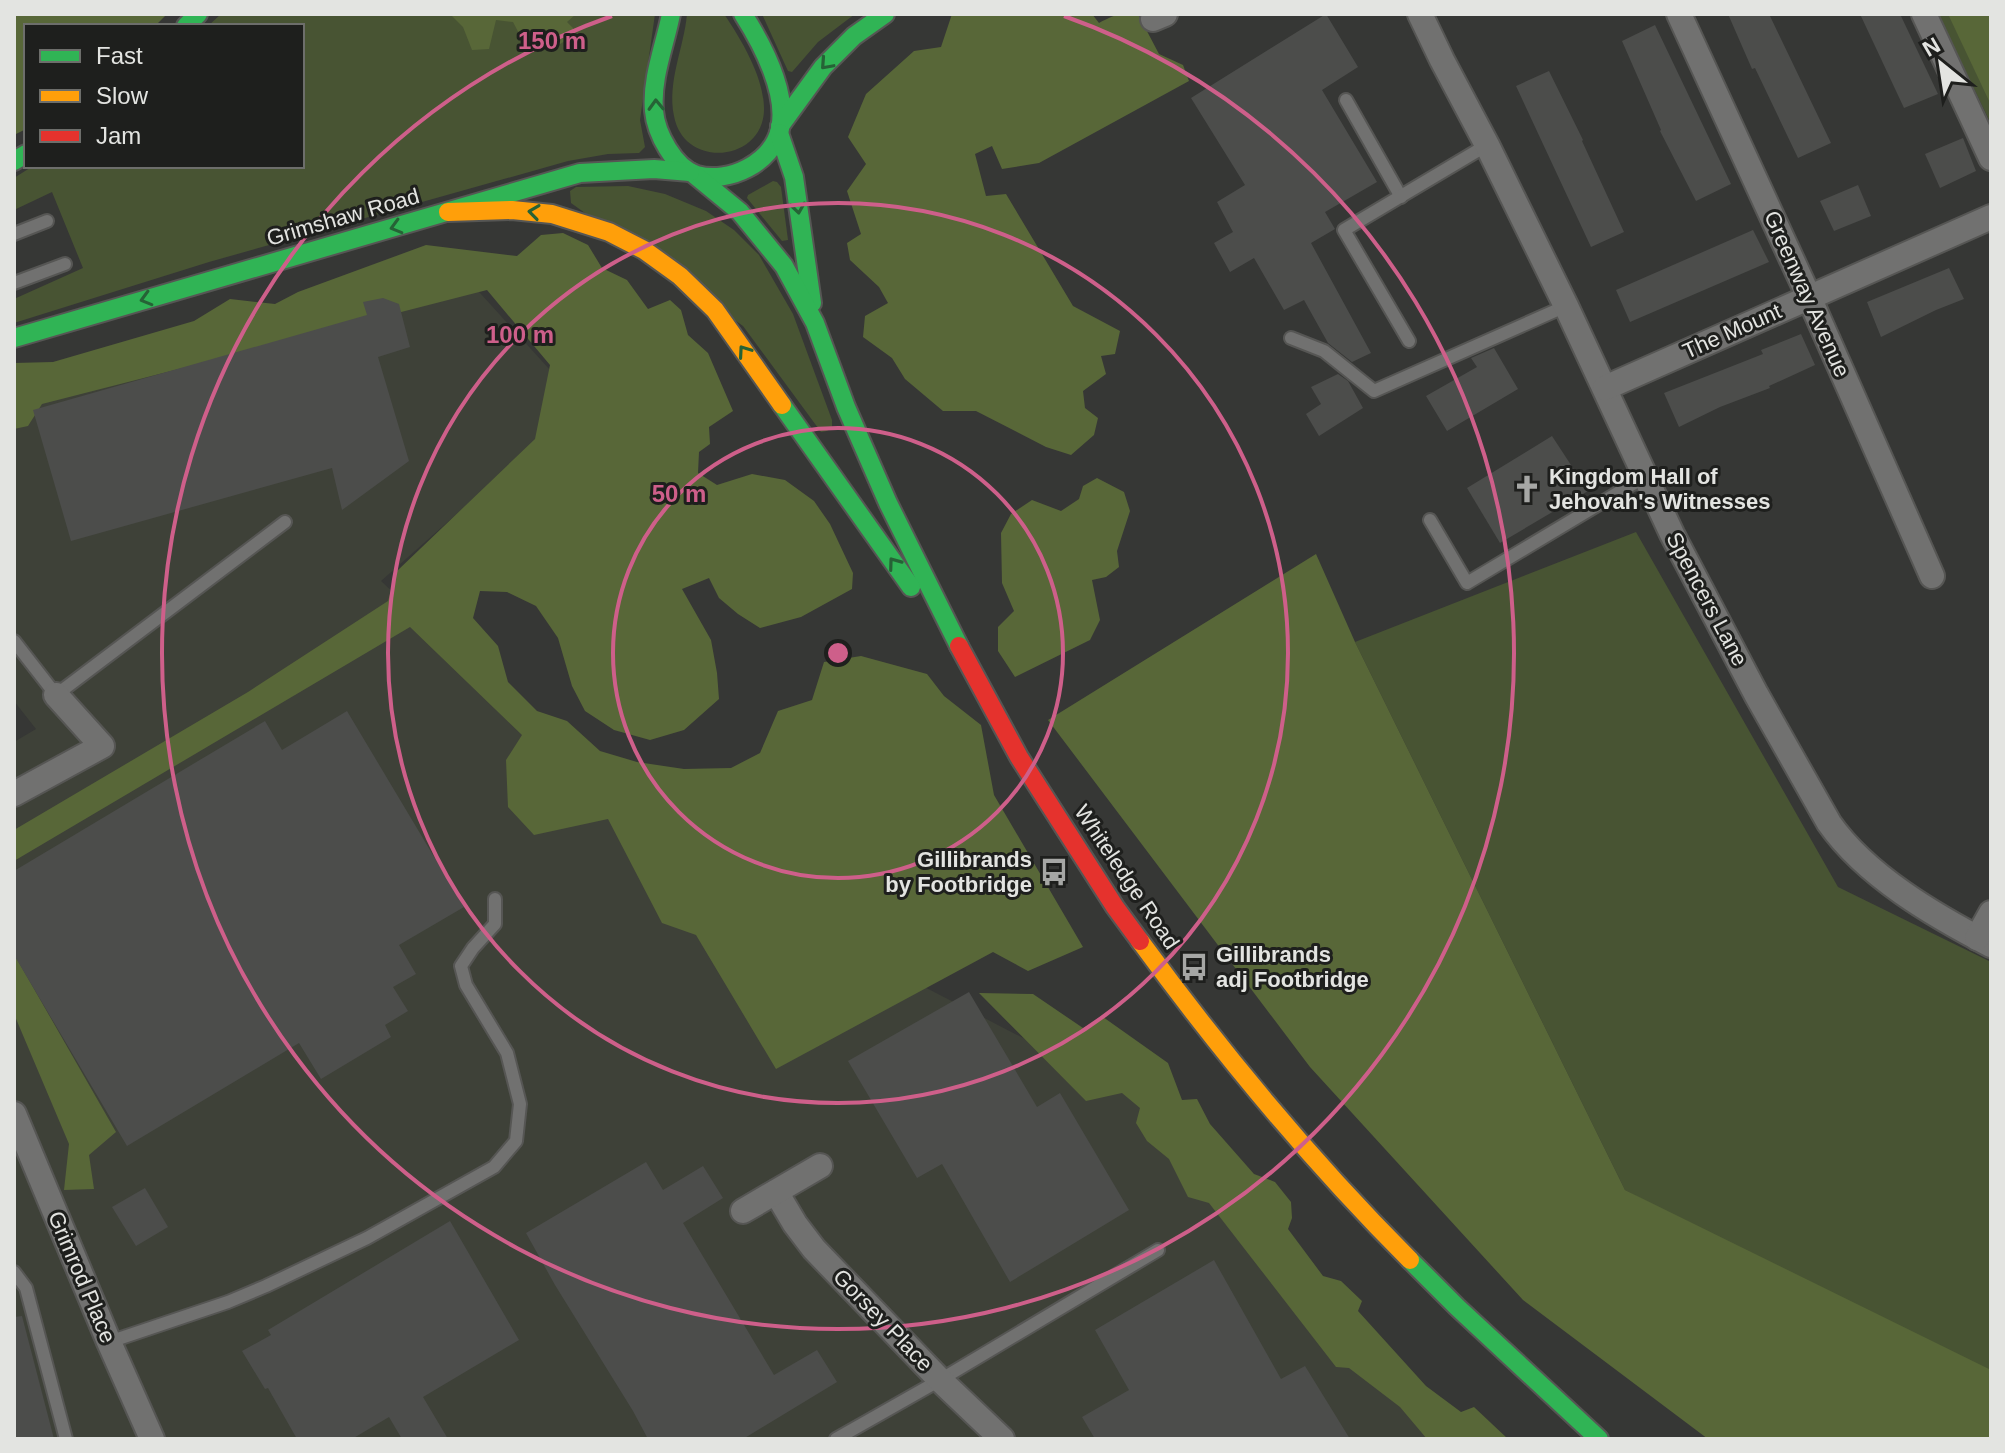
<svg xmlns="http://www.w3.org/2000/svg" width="2005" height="1453" viewBox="0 0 2005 1453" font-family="Arial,sans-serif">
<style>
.built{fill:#3e4138}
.green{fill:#485433}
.forest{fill:#586738}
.building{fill:#4c4d4b}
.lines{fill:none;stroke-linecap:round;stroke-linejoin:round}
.lane-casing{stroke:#565654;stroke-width:16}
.street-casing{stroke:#565654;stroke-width:28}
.fast-casing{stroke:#565654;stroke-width:22}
.slow-casing{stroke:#565654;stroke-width:22}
.jam-casing{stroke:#565654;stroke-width:22}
.lane{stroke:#717170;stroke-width:12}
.street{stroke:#717170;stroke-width:24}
.fast{stroke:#30b455;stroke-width:18}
.slow{stroke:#ff9f0a;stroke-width:18}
.jam{stroke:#e5322d;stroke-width:18}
.oneway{stroke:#266236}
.ring{fill:none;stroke:#ce5f8a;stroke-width:4}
.labels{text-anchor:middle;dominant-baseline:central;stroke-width:6;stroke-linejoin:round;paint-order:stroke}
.street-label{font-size:22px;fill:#e3e4e1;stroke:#1e1f1d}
.poi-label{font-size:22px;font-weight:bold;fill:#e3e4e1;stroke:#1e1f1d;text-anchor:start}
.centre{fill:#ce5f8a;stroke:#1e1f1d;stroke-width:4}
.ring-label{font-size:24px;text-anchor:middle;font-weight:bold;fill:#ce5f8a;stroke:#1e1f1d;stroke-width:6;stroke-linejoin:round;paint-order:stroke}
</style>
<rect width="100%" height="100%" fill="#363735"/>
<polygon class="built" points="451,261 581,404 381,581 681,861 1168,1113 1465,1439 14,1439 14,742 36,729 14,701 14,378"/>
<g class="green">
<polygon points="221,14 655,14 640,120 645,147 639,153 608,154 568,161 209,262 14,323 14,299 83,268 52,192 14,210 14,178 33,166 302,166 302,26 208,26"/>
<path d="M687,14H724C741,39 764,77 764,109C764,162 684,170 674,116C667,81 684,48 687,14Z"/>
<polygon points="762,14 855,14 818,42 792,72 788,71"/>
<polygon points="1938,14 1991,14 1991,124"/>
<polygon points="773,181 777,182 781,187 788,240 782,241 747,198 748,195"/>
<polygon points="628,186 665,194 706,211 734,230 759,255 793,314 832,420 832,427 827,431 821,432 743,326 571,203 570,191 576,187"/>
<polygon points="1636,532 1838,887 1991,962 1991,1381 1625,1190 1355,642"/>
</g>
<g class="forest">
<polygon points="14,14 167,14 155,26 26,26 26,129 14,135"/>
<path d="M450,14H576L567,22L573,28V35C555,49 549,51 526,47L513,22L496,20L489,49L472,50L463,27Z"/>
<path d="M952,14H1092L1099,23C1112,16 1125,10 1139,16L1159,54L1183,65L1189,81L1039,163L1002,169L992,146L975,154L986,196L1006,194L1073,306L1120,331L1115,354L1101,356L1106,374L1083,391L1085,408L1098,418L1094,435L1071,455L1046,447L976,411H943L905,379L892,358L863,337L865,316L888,303L879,287L850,260L847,243L861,234L847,191L866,164L848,137L866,94L914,51L941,47Z"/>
<polygon points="1948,14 1991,14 1991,105"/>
<polygon points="563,233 588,245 602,268 627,280 648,309 670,300 681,310 688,335 708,353 733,411 709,427 710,444 699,452 698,473 717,485 752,474 785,480 814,501 830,524 853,573 852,589 801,617 760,628 738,614 719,598 709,578 682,589 711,640 717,673 719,699 684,730 650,740 614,730 585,711 572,686 558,638 536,606 507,592 480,591 473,618 498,646 508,682 537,711 567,721 600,751 637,762 684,769 731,768 760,753 778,711 812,700 824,662 861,656 927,674 944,696 981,725 994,795 1083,947 1028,971 993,952 776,1069 696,935 662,923 608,819 534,835 508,807 506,760 522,735 410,627 14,861 14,830 248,692 388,601 397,571 535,439 550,365 487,290 42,404 28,426 14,429 14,363 53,362 194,321 230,299 275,304 298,292 426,245 517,256 541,235"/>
<polygon points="1097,478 1124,492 1130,511 1117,551 1119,567 1106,577 1092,580 1100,620 1090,640 1015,677 998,651 998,627 1014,611 1002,583 1001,533 1011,514 1032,500 1061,511 1079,499 1083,486"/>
<polygon points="1316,554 1355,642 1625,1190 1991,1370 1991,1439 1708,1439 1523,1300 1310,1067 1048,720"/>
<polygon points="14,954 116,1132 89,1155 94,1189 64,1190 69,1144 14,1014"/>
<polygon points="979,993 1033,994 1083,1028 1103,1017 1168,1063 1182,1100 1197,1099 1210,1124 1254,1174 1275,1182 1291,1202 1292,1218 1288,1229 1323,1276 1341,1281 1362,1301 1358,1311 1426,1386 1461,1412 1474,1407 1508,1439 1427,1439 1400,1407 1349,1368 1336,1367 1209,1203 1188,1197 1169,1159 1147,1141 1136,1123 1140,1108 1122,1093 1086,1101"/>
</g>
<g class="building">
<polygon points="1326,14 1358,67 1322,90 1377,182 1325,212 1335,229 1311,243 1371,353 1352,362 1328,343 1304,300 1284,310 1254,258 1230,272 1214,243 1233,232 1217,202 1245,185 1191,98"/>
<polygon points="1728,14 1769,14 1831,143 1798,158 1755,68 1752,69"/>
<polygon points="1860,14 1900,14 1938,94 1904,108"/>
<polygon points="1655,25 1731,184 1696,201 1660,131 1661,130 1622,41"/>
<polygon points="1549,71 1583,140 1582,141 1624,232 1591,247 1516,86"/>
<polygon points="1963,138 1976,171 1940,188 1925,154"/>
<polygon points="1858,185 1871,216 1834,231 1820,201"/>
<polygon points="1753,230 1769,262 1630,322 1616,290"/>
<polygon points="1949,268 1964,299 1936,310 1881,337 1867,302"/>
<polygon points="383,298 399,304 410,347 378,357 409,461 342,510 332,468 71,541 33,410 367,315 363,302"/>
<polygon points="1801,334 1815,365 1769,386 1770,388 1720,407 1679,427 1664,393 1763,354 1761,350"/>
<polygon points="1494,348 1518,389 1447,431 1426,396 1477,367 1471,358"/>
<polygon points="1338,374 1348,381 1363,408 1319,436 1306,414 1321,404 1311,387"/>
<polygon points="1552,436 1588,491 1500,543 1467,488"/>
<polygon points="347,711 464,907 399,945 416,974 393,987 408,1011 385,1025 391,1037 321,1079 299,1043 127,1146 14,955 14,871 265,721 282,750"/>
<polygon points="969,992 1037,1107 1060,1093 1129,1210 1010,1282 942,1164 917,1178 848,1061"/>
<polygon points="646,1162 663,1190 703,1166 723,1198 683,1223 774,1375 817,1350 837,1382 743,1439 648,1439 633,1411 555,1285 526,1233"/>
<polygon points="145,1188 168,1227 136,1246 112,1207"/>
<polygon points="450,1221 519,1340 423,1397 448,1439 402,1439 389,1417 352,1439 297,1439 268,1388 265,1389 242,1351 271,1335 268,1330"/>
<polygon points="1214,1260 1281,1379 1305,1366 1350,1439 1095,1439 1082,1417 1129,1390 1095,1330"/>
<polygon points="22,1316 54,1439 14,1439 14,1317"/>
</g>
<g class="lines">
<defs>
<g id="lane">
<polyline points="1346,100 1401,197"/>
<polyline points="14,234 47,221"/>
<polyline points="14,283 65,264"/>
<polyline points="1291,338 1324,351 1374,391 1566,306"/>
<polyline points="1409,341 1344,230 1487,145"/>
<polyline points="1430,520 1467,583 1646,476"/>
<polyline points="14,641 56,695 285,522"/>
<polyline points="14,1272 26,1288 66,1439"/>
<polyline points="109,1342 228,1302 266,1286 367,1238 494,1167 516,1141 520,1104 507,1053 466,985 461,966 473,948 495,924 495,899"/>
<polyline points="836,1439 940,1380 1158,1250"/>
</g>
<g id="street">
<path d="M1420,14L1442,60L1487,145L1566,306L1672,534L1756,694L1829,823C1866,876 1935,916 1991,945"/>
<polyline points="1679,14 1809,297 1932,576"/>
<polyline points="1924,14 1991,158"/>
<polyline points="1153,19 1165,14"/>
<polyline points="1605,388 1991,217"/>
<polyline points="14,794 102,746 56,695"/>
<polyline points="1977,938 1991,913"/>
<polyline points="14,1114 109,1342 152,1439"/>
<polyline points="776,1192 795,1224 814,1249 940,1380 1002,1439"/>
<polyline points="743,1211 820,1166"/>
</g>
<g id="fast">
<path d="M671,14C665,45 651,78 654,111C656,133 674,168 697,175C729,184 772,163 780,129C788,93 762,44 743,14"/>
<polyline points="186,26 198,14"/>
<polyline points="780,126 823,67 854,36 885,14"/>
<polyline points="779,133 794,177 812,303"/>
<polyline points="14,161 26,154"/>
<polyline points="695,175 740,212 784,266 815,323 846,407 888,503 959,646"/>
<polyline points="14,338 580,173 654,169 690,172"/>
<polyline points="782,405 911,587"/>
<polyline points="1410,1260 1457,1307 1599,1439"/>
</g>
<g id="slow">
<polyline points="448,212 512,210 552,214 609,232 644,250 680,276 715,310 782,405"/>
<path d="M1140,941C1222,1053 1311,1161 1410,1260"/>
</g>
<polyline id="jam" points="959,646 1019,757 1115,907 1140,941"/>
</defs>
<use href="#lane" class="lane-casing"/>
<use href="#street" class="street-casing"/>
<use href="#fast" class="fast-casing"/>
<use href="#slow" class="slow-casing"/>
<use href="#jam" class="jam-casing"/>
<use href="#lane" class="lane"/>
<use href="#street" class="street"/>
<use href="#fast" class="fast"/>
<use href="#slow" class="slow"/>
<use href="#jam" class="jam"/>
</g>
<defs><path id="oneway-chevron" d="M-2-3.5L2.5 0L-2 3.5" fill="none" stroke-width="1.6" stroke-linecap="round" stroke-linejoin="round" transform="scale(2)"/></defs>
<g class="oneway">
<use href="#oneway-chevron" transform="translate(826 64) rotate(132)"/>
<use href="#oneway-chevron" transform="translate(656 105) rotate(-92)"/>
<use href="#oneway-chevron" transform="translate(798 208) rotate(82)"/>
<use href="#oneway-chevron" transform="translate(534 212) rotate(-172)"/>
<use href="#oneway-chevron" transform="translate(396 227) rotate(164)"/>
<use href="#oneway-chevron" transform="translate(146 299) rotate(164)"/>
<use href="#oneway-chevron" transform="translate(744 351) rotate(-125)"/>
<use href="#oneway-chevron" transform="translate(894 563) rotate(-126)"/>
</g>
<g class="ring">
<circle cx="838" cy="653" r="225"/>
<circle cx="838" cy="653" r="450"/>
<path d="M1064 16A676 676 0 1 1 612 16"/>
</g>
<defs>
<symbol id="church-bare" viewBox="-9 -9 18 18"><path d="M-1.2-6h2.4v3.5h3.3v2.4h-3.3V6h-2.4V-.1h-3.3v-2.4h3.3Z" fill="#a6a7a5" stroke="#1e1f1d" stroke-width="2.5" paint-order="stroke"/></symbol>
<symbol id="bus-bare" viewBox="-9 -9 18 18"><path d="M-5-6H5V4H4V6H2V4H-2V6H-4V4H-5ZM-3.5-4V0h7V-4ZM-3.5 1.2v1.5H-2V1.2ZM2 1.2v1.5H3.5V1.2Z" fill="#a6a7a5" stroke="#1e1f1d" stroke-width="2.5" paint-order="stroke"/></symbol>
</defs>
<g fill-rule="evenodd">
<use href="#church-bare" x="1507" y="469" width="40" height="40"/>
<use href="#bus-bare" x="1034" y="852" width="40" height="40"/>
<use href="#bus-bare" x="1174" y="947" width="40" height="40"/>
</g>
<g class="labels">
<g class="street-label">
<text transform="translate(343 217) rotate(-16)">Grimshaw Road</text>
<text transform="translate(1807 294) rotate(66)">Greenway Avenue</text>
<text transform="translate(1732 331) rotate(-24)">The Mount</text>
<text transform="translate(1707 599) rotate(62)">Spencers Lane</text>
<text transform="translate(1127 877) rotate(56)">Whiteledge Road</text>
<text transform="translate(82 1277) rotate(67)">Grimrod Place</text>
<text transform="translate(883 1320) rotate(46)">Gorsey Place</text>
</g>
<g class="poi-label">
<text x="1549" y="476">Kingdom Hall of<tspan x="1549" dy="25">Jehovah's Witnesses</tspan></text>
<text x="1032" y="859" text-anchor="end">Gillibrands<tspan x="1032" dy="25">by Footbridge</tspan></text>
<text x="1216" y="954">Gillibrands<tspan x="1216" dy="25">adj Footbridge</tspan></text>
</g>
</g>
<circle cx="838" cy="653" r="12" class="centre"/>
<g class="ring-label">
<text x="552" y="49">150 m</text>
<text x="520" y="343">100 m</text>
<text x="679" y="502">50 m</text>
</g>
<rect width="2005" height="1453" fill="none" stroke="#e3e4e1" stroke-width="32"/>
<rect x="24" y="24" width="280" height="144" fill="#1e1f1d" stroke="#6d6e6b" stroke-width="2"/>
<rect x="40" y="50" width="40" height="12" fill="#30b455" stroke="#6d6e6b" stroke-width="2"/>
<text x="96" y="64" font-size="24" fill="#e3e4e1">Fast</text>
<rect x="40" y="90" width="40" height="12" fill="#ff9f0a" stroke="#6d6e6b" stroke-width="2"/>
<text x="96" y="104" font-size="24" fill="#e3e4e1">Slow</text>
<rect x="40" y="130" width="40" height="12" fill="#e5322d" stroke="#6d6e6b" stroke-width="2"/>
<text x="96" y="144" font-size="24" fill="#e3e4e1">Jam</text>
<g transform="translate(1941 64) rotate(330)" stroke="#1e1f1d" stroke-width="6" paint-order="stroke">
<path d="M0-6L14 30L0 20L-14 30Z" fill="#e3e4e1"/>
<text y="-12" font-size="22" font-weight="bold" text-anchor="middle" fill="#e3e4e1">N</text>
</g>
</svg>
